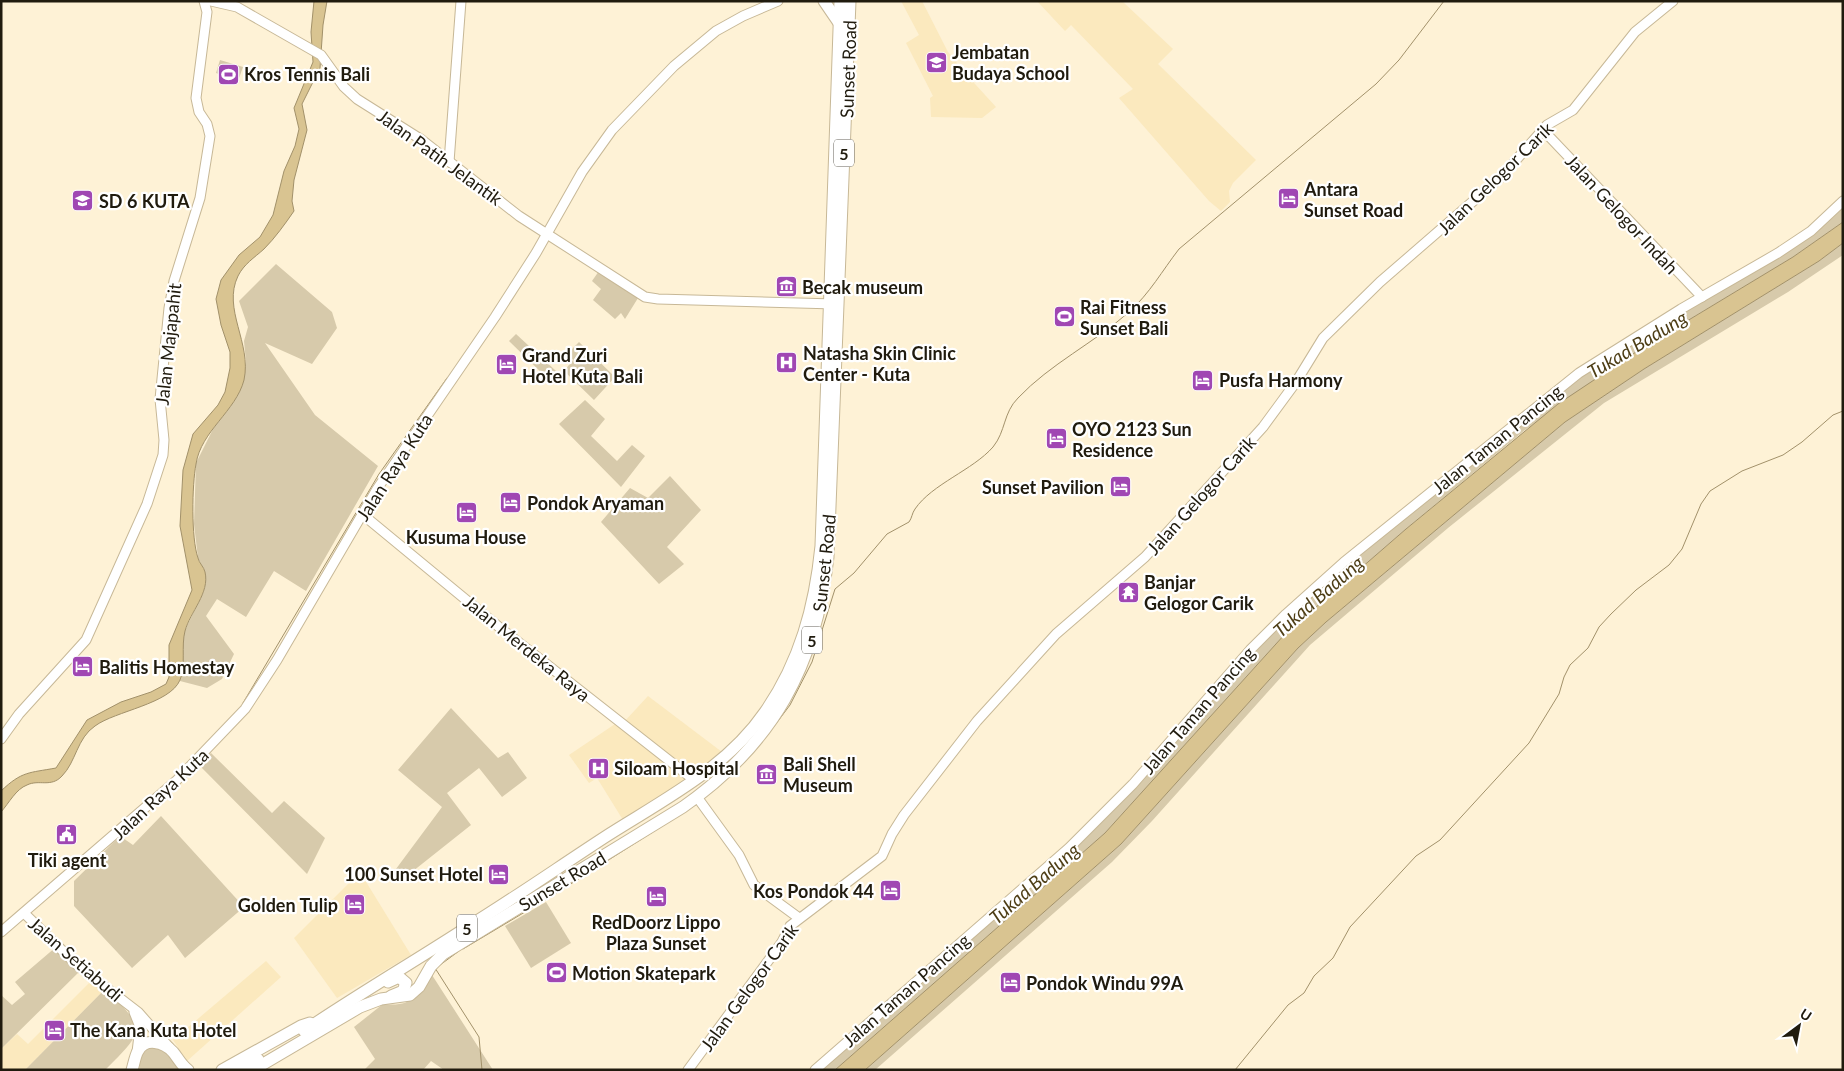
<svg xmlns="http://www.w3.org/2000/svg" width="1844" height="1071" viewBox="0 0 1844 1071" font-family="Lato,sans-serif">
<style>
.built{fill:#fbe9be}
.green{fill:#d7caab}
.water{fill:#d9c491;stroke:#a2916a}
.lines{fill:none;stroke-linecap:round;stroke-linejoin:round}
.stream{stroke:#a2916a;stroke-width:1}
.secondary-casing{stroke:#c7b897;stroke-width:11}
.highway-casing{stroke:#c7b897;stroke-width:13}
.secondary{stroke:#fff;stroke-width:9}
.highway{stroke:#fff;stroke-width:11}
.labels{text-anchor:middle;dominant-baseline:central;stroke-width:4.5;stroke-linejoin:round;paint-order:stroke}
.shield{fill:#fff;stroke:#635f56;stroke-width:1}
.shield-label{font-size:16px;font-weight:bold;fill:#201b0e}
.poi-label{font-size:18px;font-weight:bold;fill:#201b0e;stroke:#fff;text-anchor:start}
.street-label{font-size:18px;fill:#201b0e;stroke:#fff}
.water-label{font-size:19px;font-style:italic;fill:#4e3e16;stroke:#fff}
</style>
<rect width="100%" height="100%" fill="#fef2d6"/>
<g class="built">
<polygon points="901,1 922,1 948,52 965,73 996,107 982,118 931,117 930,98 933,96 906,43 919,35"/>
<polygon points="1037,1 1122,1 1173,49 1158,64 1256,160 1233,183 1229,191 1230,202 1221,211 1209,201 1119,98 1133,89 1071,25 1065,31"/>
<polygon points="648,696 722,752 694,776 624,722"/>
<polygon points="615,724 691,782 623,820 597,778 589,783 569,755"/>
<polygon points="360,872 411,955 337,998 294,938"/>
<polygon points="266,961 281,977 187,1061 173,1040"/>
<polygon points="91,981 102,992 25,1070 1,1070 1,1049 17,1034 28,1044"/>
</g>
<g class="green">
<polygon points="220,60 243,67 238,81 216,73"/>
<polygon points="1843,206 1843,222 1793,257 1695,316 1525,430 1406,529 1285,634 1105,833 835,1070 820,1070 1094,830 1287,616 1363,550 1571,382"/>
<polygon points="1843,243 1843,255 1788,292 1604,403 1448,528 1310,645 1152,821 1112,862 875,1070 865,1070 1121,844 1298,648 1326,622 1565,422 1644,369 1819,261"/>
<polygon points="276,264 332,312 337,328 312,364 265,343 315,415 378,466 306,591 274,571 246,617 217,599 206,616 234,654 222,679 207,688 180,681 184,632 204,591 205,572 198,558 194,524 196,463 213,429 238,395 246,362 244,341 248,327 239,301"/>
<polygon points="599,271 638,298 625,319 621,313 615,319 593,300 601,289 592,281"/>
<polygon points="516,334 556,371 548,379 509,341"/>
<polygon points="579,342 615,377 594,400 564,371 573,360 568,353"/>
<polygon points="585,400 605,419 591,436 617,461 632,445 645,456 621,487 559,424"/>
<polygon points="670,476 701,510 667,547 684,564 659,584 601,522 630,488 648,498"/>
<polygon points="451,708 498,758 508,752 527,778 502,797 479,768 447,793 471,825 398,883 393,873 442,807 398,770"/>
<polygon points="211,753 272,813 284,801 325,838 307,874 199,765"/>
<polygon points="161,816 244,907 185,958 168,935 132,968 74,906 74,881 120,836 133,845"/>
<polygon points="546,902 571,943 531,968 505,926"/>
<polygon points="56,947 80,971 1,1049 1,995 12,1005 25,994 15,982"/>
<path d="M432,975L493,1070H444L431,1061L423,1070H364L375,1059L354,1027L383,1004C412,1007 416,997 432,975Z"/>
<path d="M105,989C147,1029 145,1030 105,1070H25Z"/>
<polygon points="159,1045 182,1070 139,1070 141,1049"/>
</g>
<g class="water">
<path d="M314,1H327L323,25L320,68L302,104L307,130L294,180L292,201L294,211C285,224 275,238 264,249C254,258 244,264 238,276C222,309 252,343 244,380C236,411 201,431 196,464C192,485 191,538 198,558C199,563 204,567 205,572C210,593 190,612 185,631C181,646 186,666 180,680C170,704 115,711 95,726C77,738 76,762 62,776C51,788 39,779 27,785C16,789 9,803 1,812V791C22,771 29,773 56,768L87,720L121,702L151,692L166,684L169,677V645L192,590L180,526L183,470L193,434L218,405L225,392L230,368V352L221,325L216,299L221,280L239,255L260,237L273,215L284,171L295,146L299,129L294,108L313,62L311,32Z"/>
<polygon points="1843,222 1843,243 1819,261 1644,369 1565,422 1326,622 1298,648 1121,844 865,1070 835,1070 1105,833 1285,634 1406,529 1558,404 1639,350 1793,257"/>
</g>
<g class="lines">
<g class="stream">
<polyline points="243,703 379,474 447,378"/>
<path d="M772,729L790,705L812,662L835,589L854,573L887,534L909,522C912,518 912,513 915,509C932,484 973,470 993,447C1006,431 1003,413 1018,398C1050,364 1094,343 1129,312C1150,293 1162,271 1179,249L1376,84L1399,60L1444,1"/>
<polyline points="750,756 759,745"/>
<polyline points="727,779 735,771"/>
<polyline points="463,949 550,897 697,804"/>
<polyline points="440,965 459,951"/>
<polyline points="435,968 479,1037 482,1070"/>
<polyline points="1235,1070 1288,1005 1304,993 1314,976 1333,958 1350,927 1416,856 1440,840 1529,743 1559,694 1564,677 1570,665 1588,648 1599,627 1611,614 1636,590 1669,565 1682,549 1701,504 1710,491 1742,471 1783,455 1802,442 1833,415 1843,411"/>
</g>
<defs>
<g id="secondary">
<polyline points="211,1 237,7 321,55 344,87 357,99 422,140 519,216 645,297 658,299 835,304"/>
<polyline points="1543,130 1702,297"/>
<polyline points="449,162 461,1"/>
<polyline points="362,514 499,627 694,780"/>
<polyline points="1,739 19,714 86,640 147,504 163,455 164,440 160,399 169,308 174,281 200,198 210,136 207,124 199,112 196,98 207,12 204,1"/>
<polyline points="697,797 739,855 754,885 799,918"/>
<polyline points="24,913 77,965 138,1012 169,1047"/>
<polyline points="1,932 176,781 245,709 277,660 377,489 495,317 536,253 582,172 612,130 674,66 716,31 743,16 778,1"/>
<polyline points="134,1012 140,1027 137,1052"/>
<polyline points="688,1070 782,942 790,926 882,856 892,834 904,815 977,721 1056,634 1145,557 1263,427 1296,382 1323,338 1380,282 1501,177 1547,125 1573,110 1635,32 1673,1"/>
<polyline points="815,1070 1069,848 1133,784 1250,650 1286,614 1344,562 1579,373 1681,309 1778,253 1811,231 1843,201"/>
</g>
<g id="highway">
<polyline points="824,1 839,23"/>
<polyline points="388,982 399,977 406,983 403,991 391,996"/>
<path d="M304,1031C357,995 412,963 466,928C513,899 559,867 605,837C661,801 726,769 765,712C800,662 815,606 821,546L840,1"/>
<path d="M132,1070C134,1064 135,1056 138,1051C145,1037 164,1042 173,1052C178,1058 181,1065 188,1070"/>
<polyline points="222,1070 301,1026 310,1023"/>
<polyline points="240,1070 258,1059"/>
<path d="M253,1070L360,1007L381,999L410,995L419,987L431,966L443,954L683,807C773,744 816,666 828,557L850,1"/>
</g>
</defs>
<use href="#secondary" class="secondary-casing"/>
<use href="#highway" class="highway-casing"/>
<use href="#secondary" class="secondary"/>
<use href="#highway" class="highway"/>
</g>
<defs>
<symbol id="school-square" viewBox="-11 -11 22 22"><rect x="-9" y="-9" width="18" height="18" rx="4" fill="#a047b3" stroke="#fff"/><path d="M0-5L7-2L0 1L-7-2ZM-4 1L0 2.5L4 1V4Q0 6-4 4Z" fill="#fff"/></symbol>
<symbol id="stadium-square" viewBox="-11 -11 22 22"><rect x="-9" y="-9" width="18" height="18" rx="4" fill="#a047b3" stroke="#fff"/><path d="M0-5a6.5 5 0 1 0 0 10a6.5 5 0 1 0 0-10ZM-3.5-1.8h7v3.6h-7Z" fill="#fff"/></symbol>
<symbol id="hotel-square" viewBox="-11 -11 22 22"><rect x="-9" y="-9" width="18" height="18" rx="4" fill="#a047b3" stroke="#fff"/><path d="M-6-4.5h1.5V1H6V5H4.5V3h-9V5H-6ZM-4 0a1.8 1.8 0 1 1 3.6 0ZM.5 0V-2.5h3Q6-2.5 6 0Z" fill="#fff"/></symbol>
<symbol id="museum-square" viewBox="-11 -11 22 22"><rect x="-9" y="-9" width="18" height="18" rx="4" fill="#a047b3" stroke="#fff"/><path d="M0-6L6-3V-2H-6V-3ZM-5-1h2V3h-2ZM-1-1h2V3h-2ZM3-1h2V3H3ZM-6 4H6V6H-6Z" fill="#fff"/></symbol>
<symbol id="hospital-square" viewBox="-11 -11 22 22"><rect x="-9" y="-9" width="18" height="18" rx="4" fill="#a047b3" stroke="#fff"/><path d="M-5-5h3v3.5h4V-5h3V5h-3V1.5h-4V5h-3Z" fill="#fff"/></symbol>
<symbol id="temple-square" viewBox="-11 -11 22 22"><rect x="-9" y="-9" width="18" height="18" rx="4" fill="#a047b3" stroke="#fff"/><path d="M0-6L5-2H3V0L6.5 2.5H4V6H1.5V3h-3V6H-4V2.5H-6.5L-3 0V-2H-5Z" fill="#fff"/></symbol>
<symbol id="civic-square" viewBox="-11 -11 22 22"><rect x="-9" y="-9" width="18" height="18" rx="4" fill="#a047b3" stroke="#fff"/><path d="M-.6-6.5H3V-4.5H.6V-3L4-1V1h2V6H-6V1h2V-1L-.6-3ZM-1.2 2.5V6h2.4V2.5Z" fill="#fff"/></symbol>
</defs>
<g fill-rule="evenodd">
<use href="#school-square" x="924" y="50" width="25" height="25"/>
<use href="#stadium-square" x="216" y="62" width="25" height="25"/>
<use href="#hotel-square" x="1276" y="186" width="25" height="25"/>
<use href="#school-square" x="70" y="188" width="25" height="25"/>
<use href="#museum-square" x="774" y="274" width="25" height="25"/>
<use href="#stadium-square" x="1052" y="304" width="25" height="25"/>
<use href="#hospital-square" x="774" y="350" width="25" height="25"/>
<use href="#hotel-square" x="494" y="352" width="25" height="25"/>
<use href="#hotel-square" x="1190" y="368" width="25" height="25"/>
<use href="#hotel-square" x="1044" y="426" width="25" height="25"/>
<use href="#hotel-square" x="1108" y="474" width="25" height="25"/>
<use href="#hotel-square" x="498" y="490" width="25" height="25"/>
<use href="#hotel-square" x="454" y="500" width="25" height="25"/>
<use href="#temple-square" x="1116" y="580" width="25" height="25"/>
<use href="#hotel-square" x="70" y="654" width="25" height="25"/>
<use href="#hospital-square" x="586" y="756" width="25" height="25"/>
<use href="#museum-square" x="754" y="762" width="25" height="25"/>
<use href="#civic-square" x="54" y="822" width="25" height="25"/>
<use href="#hotel-square" x="486" y="862" width="25" height="25"/>
<use href="#hotel-square" x="878" y="878" width="25" height="25"/>
<use href="#hotel-square" x="644" y="884" width="25" height="25"/>
<use href="#hotel-square" x="342" y="892" width="25" height="25"/>
<use href="#stadium-square" x="544" y="960" width="25" height="25"/>
<use href="#hotel-square" x="998" y="970" width="25" height="25"/>
<use href="#hotel-square" x="42" y="1018" width="25" height="25"/>
</g>
<g class="labels">
<g class="shield">
<rect x="834" y="139.5" width="20" height="27" rx="4"/>
<rect x="802" y="626.5" width="20" height="27" rx="4"/>
<rect x="457" y="914.5" width="20" height="27" rx="4"/>
</g>
<g class="shield-label">
<text x="844" y="153">5</text>
<text x="812" y="640">5</text>
<text x="467" y="928">5</text>
</g>
<g class="poi-label">
<text x="952" y="52">Jembatan<tspan x="952" dy="21">Budaya School</tspan></text>
<text x="244" y="74">Kros Tennis Bali</text>
<text x="1304" y="189">Antara<tspan x="1304" dy="21">Sunset Road</tspan></text>
<text x="99" y="201">SD 6 KUTA</text>
<text x="802" y="287">Becak museum</text>
<text x="1080" y="307">Rai Fitness<tspan x="1080" dy="21">Sunset Bali</tspan></text>
<text x="803" y="353">Natasha Skin Clinic<tspan x="803" dy="21">Center - Kuta</tspan></text>
<text x="522" y="355">Grand Zuri<tspan x="522" dy="21">Hotel Kuta Bali</tspan></text>
<text x="1219" y="380">Pusfa Harmony</text>
<text x="1072" y="429">OYO 2123 Sun<tspan x="1072" dy="21">Residence</tspan></text>
<text x="1104" y="487" text-anchor="end">Sunset Pavilion</text>
<text x="527" y="503">Pondok Aryaman</text>
<text x="466" y="537" text-anchor="middle">Kusuma House</text>
<text x="1144" y="582">Banjar<tspan x="1144" dy="21">Gelogor Carik</tspan></text>
<text x="99" y="667">Balitis Homestay</text>
<text x="783" y="764">Bali Shell<tspan x="783" dy="21">Museum</tspan></text>
<text x="614" y="768">Siloam Hospital</text>
<text x="67" y="860" text-anchor="middle">Tiki agent</text>
<text x="483" y="874" text-anchor="end">100 Sunset Hotel</text>
<text x="874" y="891" text-anchor="end">Kos Pondok 44</text>
<text x="338" y="905" text-anchor="end">Golden Tulip</text>
<text x="656" y="922" text-anchor="middle">RedDoorz Lippo<tspan x="656" dy="21">Plaza Sunset</tspan></text>
<text x="572" y="973">Motion Skatepark</text>
<text x="1026" y="983">Pondok Windu 99A</text>
<text x="70" y="1030">The Kana Kuta Hotel</text>
</g>
<g class="street-label">
<text transform="translate(848 69) rotate(-88)">Sunset Road</text>
<text transform="translate(440 157) rotate(36)">Jalan Patih Jelantik</text>
<text transform="translate(1495 178) rotate(-44)">Jalan Gelogor Carik</text>
<text transform="translate(1622 214) rotate(47)">Jalan Gelogor Indah</text>
<text transform="translate(168 344) rotate(-84)">Jalan Majapahit</text>
<text transform="translate(1497 439) rotate(-39)">Jalan Taman Pancing</text>
<text transform="translate(394 467) rotate(-57)">Jalan Raya Kuta</text>
<text transform="translate(1201 495) rotate(-48)">Jalan Gelogor Carik</text>
<text transform="translate(824 563) rotate(-84)">Sunset Road</text>
<text transform="translate(527 648) rotate(39)">Jalan Merdeka Raya</text>
<text transform="translate(1198 710) rotate(-49)">Jalan Taman Pancing</text>
<text transform="translate(160 794) rotate(-43)">Jalan Raya Kuta</text>
<text transform="translate(562 881) rotate(-31)">Sunset Road</text>
<text transform="translate(76 959) rotate(41)">Jalan Setiabudi</text>
<text transform="translate(749 987) rotate(-54)">Jalan Gelogor Carik</text>
<text transform="translate(906 990) rotate(-41)">Jalan Taman Pancing</text>
</g>
<g class="water-label">
<text transform="translate(1637 344) rotate(-31)">Tukad Badung</text>
<text transform="translate(1318 596) rotate(-41)">Tukad Badung</text>
<text transform="translate(1034 883) rotate(-41)">Tukad Badung</text>
</g>
</g>
<rect width="1844" height="1071" fill="none" stroke="#201b0e" stroke-width="5"/>
<g transform="translate(1799 1026) rotate(32)" stroke="#ffffff" stroke-width="4" paint-order="stroke">
<path d="M0-4L9 19L0 12L-9 19Z" fill="#201b0e"/>
<text y="-8" font-size="14" font-weight="bold" text-anchor="middle" fill="#201b0e">U</text>
</g>
</svg>
